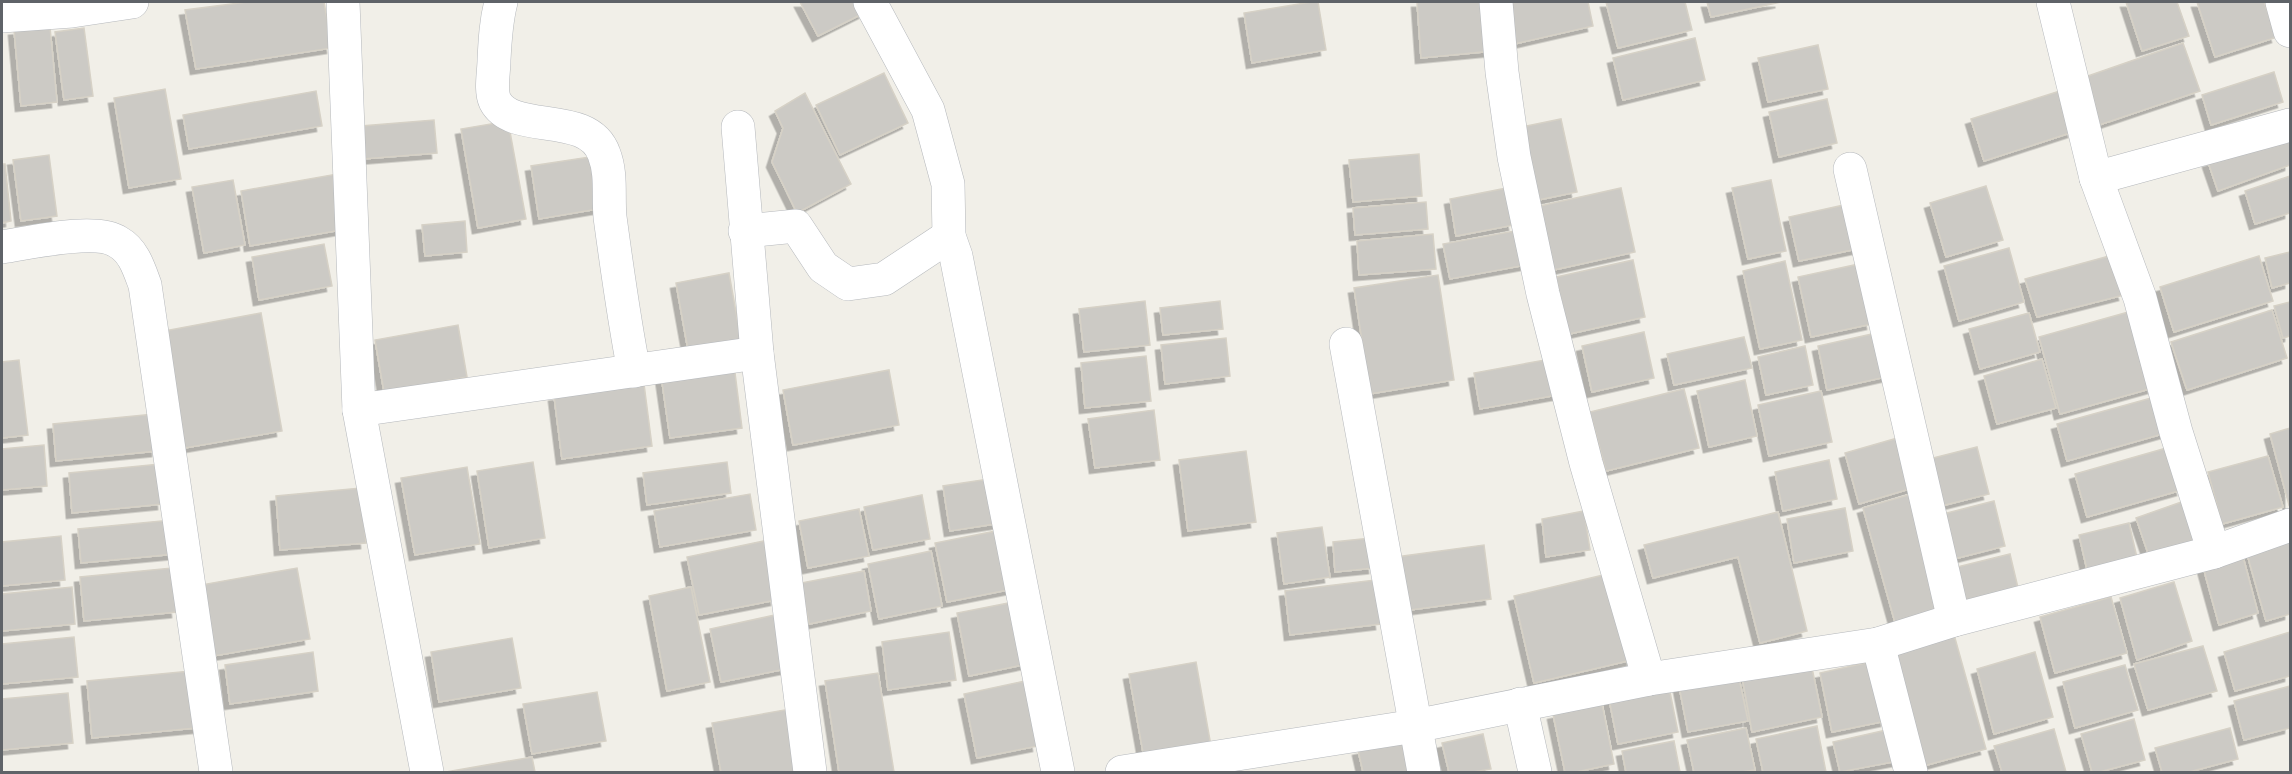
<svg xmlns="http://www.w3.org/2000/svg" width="2292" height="774" viewBox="0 0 2292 774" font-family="Mulish,sans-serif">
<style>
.building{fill:#cccac5;stroke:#d6d1c6;stroke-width:1.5;filter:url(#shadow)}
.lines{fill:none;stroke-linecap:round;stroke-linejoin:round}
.minor-casing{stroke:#b5b8bc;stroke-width:34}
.minor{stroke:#fff;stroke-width:33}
</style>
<defs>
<filter id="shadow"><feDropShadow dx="-5.5" dy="5.5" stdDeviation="0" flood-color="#0004"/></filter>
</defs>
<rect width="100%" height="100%" fill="#f1efe8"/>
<g class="building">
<polygon points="247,2 324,2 332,48 196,69 185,10"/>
<polygon points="800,2 858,2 864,13 818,36"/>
<polygon points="1311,2 1318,2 1326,50 1252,63 1244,13"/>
<polygon points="1417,2 1489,2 1493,51 1421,58"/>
<polygon points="1517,2 1588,2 1593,26 1514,44 1505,4"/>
<polygon points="1606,2 1685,2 1692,30 1618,48"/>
<polygon points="1707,2 1781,2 1711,17"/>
<polygon points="2126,2 2177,2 2189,36 2142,51"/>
<polygon points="2197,2 2264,2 2277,37 2215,57"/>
<polygon points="50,27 57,102 21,106 14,30"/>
<polygon points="84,28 93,96 64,100 55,32"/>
<polygon points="1695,38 1705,80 1623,100 1613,58"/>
<polygon points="2183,43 2200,91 2099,125 2085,77"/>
<polygon points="1818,45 1828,89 1768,102 1758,58"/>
<polygon points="2274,72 2283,102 2211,125 2202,95"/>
<polygon points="884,73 908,123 840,155 816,105"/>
<polygon points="165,89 181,179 129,188 114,98"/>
<polygon points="316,91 322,126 189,149 183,115"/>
<polygon points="2060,91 2073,132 1984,161 1971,119"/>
<polygon points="805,93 851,184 797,213 772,162 783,128 775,111"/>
<polygon points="1827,99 1837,143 1779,157 1769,112"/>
<polygon points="1561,119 1577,192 1538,200 1522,127"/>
<polygon points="434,120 437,153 363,159 361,126"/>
<polygon points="508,121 526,219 478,228 461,129"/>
<polygon points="2290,140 2290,165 2218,191 2208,162"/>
<polygon points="1419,154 1422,196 1353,202 1349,160"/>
<polygon points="49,155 57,216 21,221 13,160"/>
<polygon points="596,156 604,208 539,219 531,166"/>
<polygon points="2,164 5,164 11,221 2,223"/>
<polygon points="337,174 347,229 250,246 241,191"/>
<polygon points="2290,176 2290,213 2255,224 2245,191"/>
<polygon points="233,180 245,245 204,253 192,187"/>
<polygon points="1771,180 1786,251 1748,259 1732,188"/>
<polygon points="1986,186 2003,240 1946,257 1930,203"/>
<polygon points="1507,188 1514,225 1456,236 1450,199"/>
<polygon points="1621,188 1635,252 1549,271 1535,207"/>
<polygon points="1426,202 1428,229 1355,235 1353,208"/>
<polygon points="1853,203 1862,248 1799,261 1789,217"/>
<polygon points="465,221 467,252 425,256 422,225"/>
<polygon points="1520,230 1526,265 1450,279 1443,244"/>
<polygon points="1433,234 1436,269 1359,275 1357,241"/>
<polygon points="324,244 332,286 259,300 252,257"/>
<polygon points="2009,248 2024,302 1959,321 1944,266"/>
<polygon points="2290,252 2290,283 2272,288 2265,258"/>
<polygon points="2113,255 2124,295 2037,317 2025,279"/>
<polygon points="2259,256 2273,301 2174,332 2160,287"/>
<polygon points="1633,260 1645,317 1569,334 1556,277"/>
<polygon points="1785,261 1802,340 1760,349 1743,271"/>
<polygon points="1859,264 1872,324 1811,337 1798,277"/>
<polygon points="729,273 741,340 688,350 676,283"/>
<polygon points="1438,275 1454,380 1370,394 1354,288"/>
<polygon points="1145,301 1150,345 1084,352 1079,309"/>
<polygon points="1220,301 1223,329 1163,335 1160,308"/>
<polygon points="2290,302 2290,336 2283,338 2274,306"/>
<polygon points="2272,310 2287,358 2187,390 2171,342"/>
<polygon points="2132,311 2153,388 2060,414 2039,337"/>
<polygon points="261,313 282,431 185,448 164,331"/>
<polygon points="2029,313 2040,352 1980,369 1969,329"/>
<polygon points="458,325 467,377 384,392 375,340"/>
<polygon points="1644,332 1654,378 1592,392 1582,346"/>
<polygon points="1881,332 1890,376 1827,390 1818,346"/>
<polygon points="1744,337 1752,368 1674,385 1667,354"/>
<polygon points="1226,338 1230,376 1165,384 1161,345"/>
<polygon points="1805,346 1813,385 1766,395 1758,357"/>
<polygon points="1146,356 1151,401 1085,408 1081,363"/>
<polygon points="1556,358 1563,394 1480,409 1474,373"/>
<polygon points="2042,359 2056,408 1997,424 1984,376"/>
<polygon points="19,360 28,435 2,438 2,362"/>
<polygon points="734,365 742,428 670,438 661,375"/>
<polygon points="889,370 899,425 793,445 783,390"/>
<polygon points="1745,380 1757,436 1709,447 1697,391"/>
<polygon points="644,384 652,446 562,459 554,396"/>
<polygon points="1684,389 1699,448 1606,471 1590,412"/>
<polygon points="1821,391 1832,442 1769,456 1758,405"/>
<polygon points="2155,397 2166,433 2067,461 2057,424"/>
<polygon points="1154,410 1160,460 1095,468 1088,419"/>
<polygon points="154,414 157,451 56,461 53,424"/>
<polygon points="2290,428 2290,504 2289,505 2270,434"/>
<polygon points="1901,437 1916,487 1859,504 1845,453"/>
<polygon points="44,445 47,486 2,490 2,449"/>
<polygon points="1977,447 1989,494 1933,508 1921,461"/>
<polygon points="2170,447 2182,490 2087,517 2075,474"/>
<polygon points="1246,451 1256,522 1188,531 1179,460"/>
<polygon points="2268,456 2283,507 2222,524 2208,472"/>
<polygon points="1829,460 1837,499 1783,511 1775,472"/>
<polygon points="533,462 545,538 489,548 477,471"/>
<polygon points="727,462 731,493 647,505 643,473"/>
<polygon points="160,464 163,504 72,513 69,473"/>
<polygon points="467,467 480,544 415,555 401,478"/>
<polygon points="995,478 1001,523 950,531 943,486"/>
<polygon points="361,488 366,543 280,550 276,496"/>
<polygon points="1915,493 1948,611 1896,626 1863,508"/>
<polygon points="750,494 756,530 660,547 654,511"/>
<polygon points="922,495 930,539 873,550 864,507"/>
<polygon points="2187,500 2201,541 2150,559 2136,518"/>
<polygon points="1994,501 2005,546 1946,561 1935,516"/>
<polygon points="1845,508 1853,551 1794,563 1787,519"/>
<polygon points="859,509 869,556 808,568 799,521"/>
<polygon points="1584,511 1590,550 1546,557 1542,519"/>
<polygon points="1778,512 1807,631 1760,643 1738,557 1653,578 1644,545"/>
<polygon points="172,520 175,554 81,563 78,529"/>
<polygon points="2129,523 2138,562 2088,574 2079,535"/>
<polygon points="1322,527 1330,577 1284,584 1277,533"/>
<polygon points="1006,529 1018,588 947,602 935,543"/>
<polygon points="61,536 65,580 2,586 2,542"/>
<polygon points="1371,538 1374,568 1335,572 1333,542"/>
<polygon points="764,541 776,600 699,615 687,557"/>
<polygon points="2290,542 2290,614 2266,621 2247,554"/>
<polygon points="1484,545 1491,599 1403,611 1396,557"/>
<polygon points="931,551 942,606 879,619 868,564"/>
<polygon points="2242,553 2258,613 2219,625 2202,563"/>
<polygon points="2010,554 2019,592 1959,607 1949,569"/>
<polygon points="172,568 177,612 84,621 80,577"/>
<polygon points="297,568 310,639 214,656 201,585"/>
<polygon points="864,571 871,611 809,624 801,583"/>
<polygon points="1612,573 1632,660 1534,683 1514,596"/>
<polygon points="1375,580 1381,624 1290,635 1285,591"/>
<polygon points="2174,582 2192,641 2137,660 2120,598"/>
<polygon points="72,587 75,624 2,631 2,594"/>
<polygon points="691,587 710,682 667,691 649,596"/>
<polygon points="2111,597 2127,653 2055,673 2040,617"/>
<polygon points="1019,601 1032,663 969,676 957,613"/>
<polygon points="775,615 786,669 721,682 710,629"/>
<polygon points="1953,631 1986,749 1923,766 1892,649"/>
<polygon points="949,632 956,680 888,690 882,642"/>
<polygon points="2290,632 2290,676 2235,691 2224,652"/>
<polygon points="74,637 78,677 2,684 2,644"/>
<polygon points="512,638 521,688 439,702 431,652"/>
<polygon points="2203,646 2217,691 2148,710 2134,664"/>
<polygon points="313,652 318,691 230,704 225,665"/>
<polygon points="2035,652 2053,717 1994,734 1977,669"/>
<polygon points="1874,661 1886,721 1832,732 1820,673"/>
<polygon points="1196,662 1211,746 1144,758 1129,674"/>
<polygon points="1811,663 1822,717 1752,732 1742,677"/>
<polygon points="2125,665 2138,710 2075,728 2063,682"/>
<polygon points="201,670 206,727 92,738 87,681"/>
<polygon points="878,673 894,772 839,772 825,681"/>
<polygon points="1738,673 1748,721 1688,732 1679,686"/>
<polygon points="1025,681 1038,746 977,758 964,694"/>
<polygon points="1668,682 1678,732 1618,744 1608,694"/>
<polygon points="2290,686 2290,728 2244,740 2234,701"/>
<polygon points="597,692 606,741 532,754 523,704"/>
<polygon points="68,693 73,743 2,750 2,699"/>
<polygon points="1602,704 1614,764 1576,772 1565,772 1553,714"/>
<polygon points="790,709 801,772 721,772 712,723"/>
<polygon points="2134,719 2145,760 2099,772 2092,772 2081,734"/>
<polygon points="1817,726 1826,772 1763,772 1756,739"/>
<polygon points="1746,728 1755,770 1741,772 1694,772 1687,740"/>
<polygon points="2230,728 2238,759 2189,772 2162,772 2155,748"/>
<polygon points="1891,729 1898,761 1840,772 1833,742"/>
<polygon points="2054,729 2066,772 2002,772 1994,746"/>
<polygon points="1483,734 1491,769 1473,772 1449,772 1442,743"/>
<polygon points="1408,740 1415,772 1363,772 1358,750"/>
<polygon points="1674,741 1680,772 1626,772 1622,751"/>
<polygon points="532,757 535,772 446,772"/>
</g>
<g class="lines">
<defs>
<g id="minor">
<polyline points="343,2 359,410 427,772"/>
<path d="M501,2C496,21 495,40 494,60C494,72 490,90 495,101C513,136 588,109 604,154C612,174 608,196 610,217C617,269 624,320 634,371"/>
<polyline points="870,2 928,110 948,184 949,236 956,256 1058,772"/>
<polyline points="1496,2 1502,72 1514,157 1543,294 1586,463 1649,679"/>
<polyline points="2053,2 2096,178 2140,298 2176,432 2214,552"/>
<polyline points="2282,2 2290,31"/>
<polyline points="2,16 72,11 132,2"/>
<polyline points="738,127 757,353 810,772"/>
<polyline points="1850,169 1954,620"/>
<polyline points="2096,178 2290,125"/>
<polyline points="745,231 796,226 823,267 848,284 884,279 949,236"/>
<path d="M2,247C29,243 96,227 118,242C134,251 139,269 145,285L216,772"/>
<polyline points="1346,344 1424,772"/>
<polyline points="359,410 757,353"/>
<polyline points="1878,644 1911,772"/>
<polyline points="1520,704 1535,772"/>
<polyline points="1122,772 1415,726 1649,679 1878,644 1954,620 2214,552 2290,525"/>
</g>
</defs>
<use href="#minor" class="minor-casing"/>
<use href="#minor" class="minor"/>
</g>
<rect width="2292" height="774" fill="none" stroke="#5f6368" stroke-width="6"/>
</svg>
